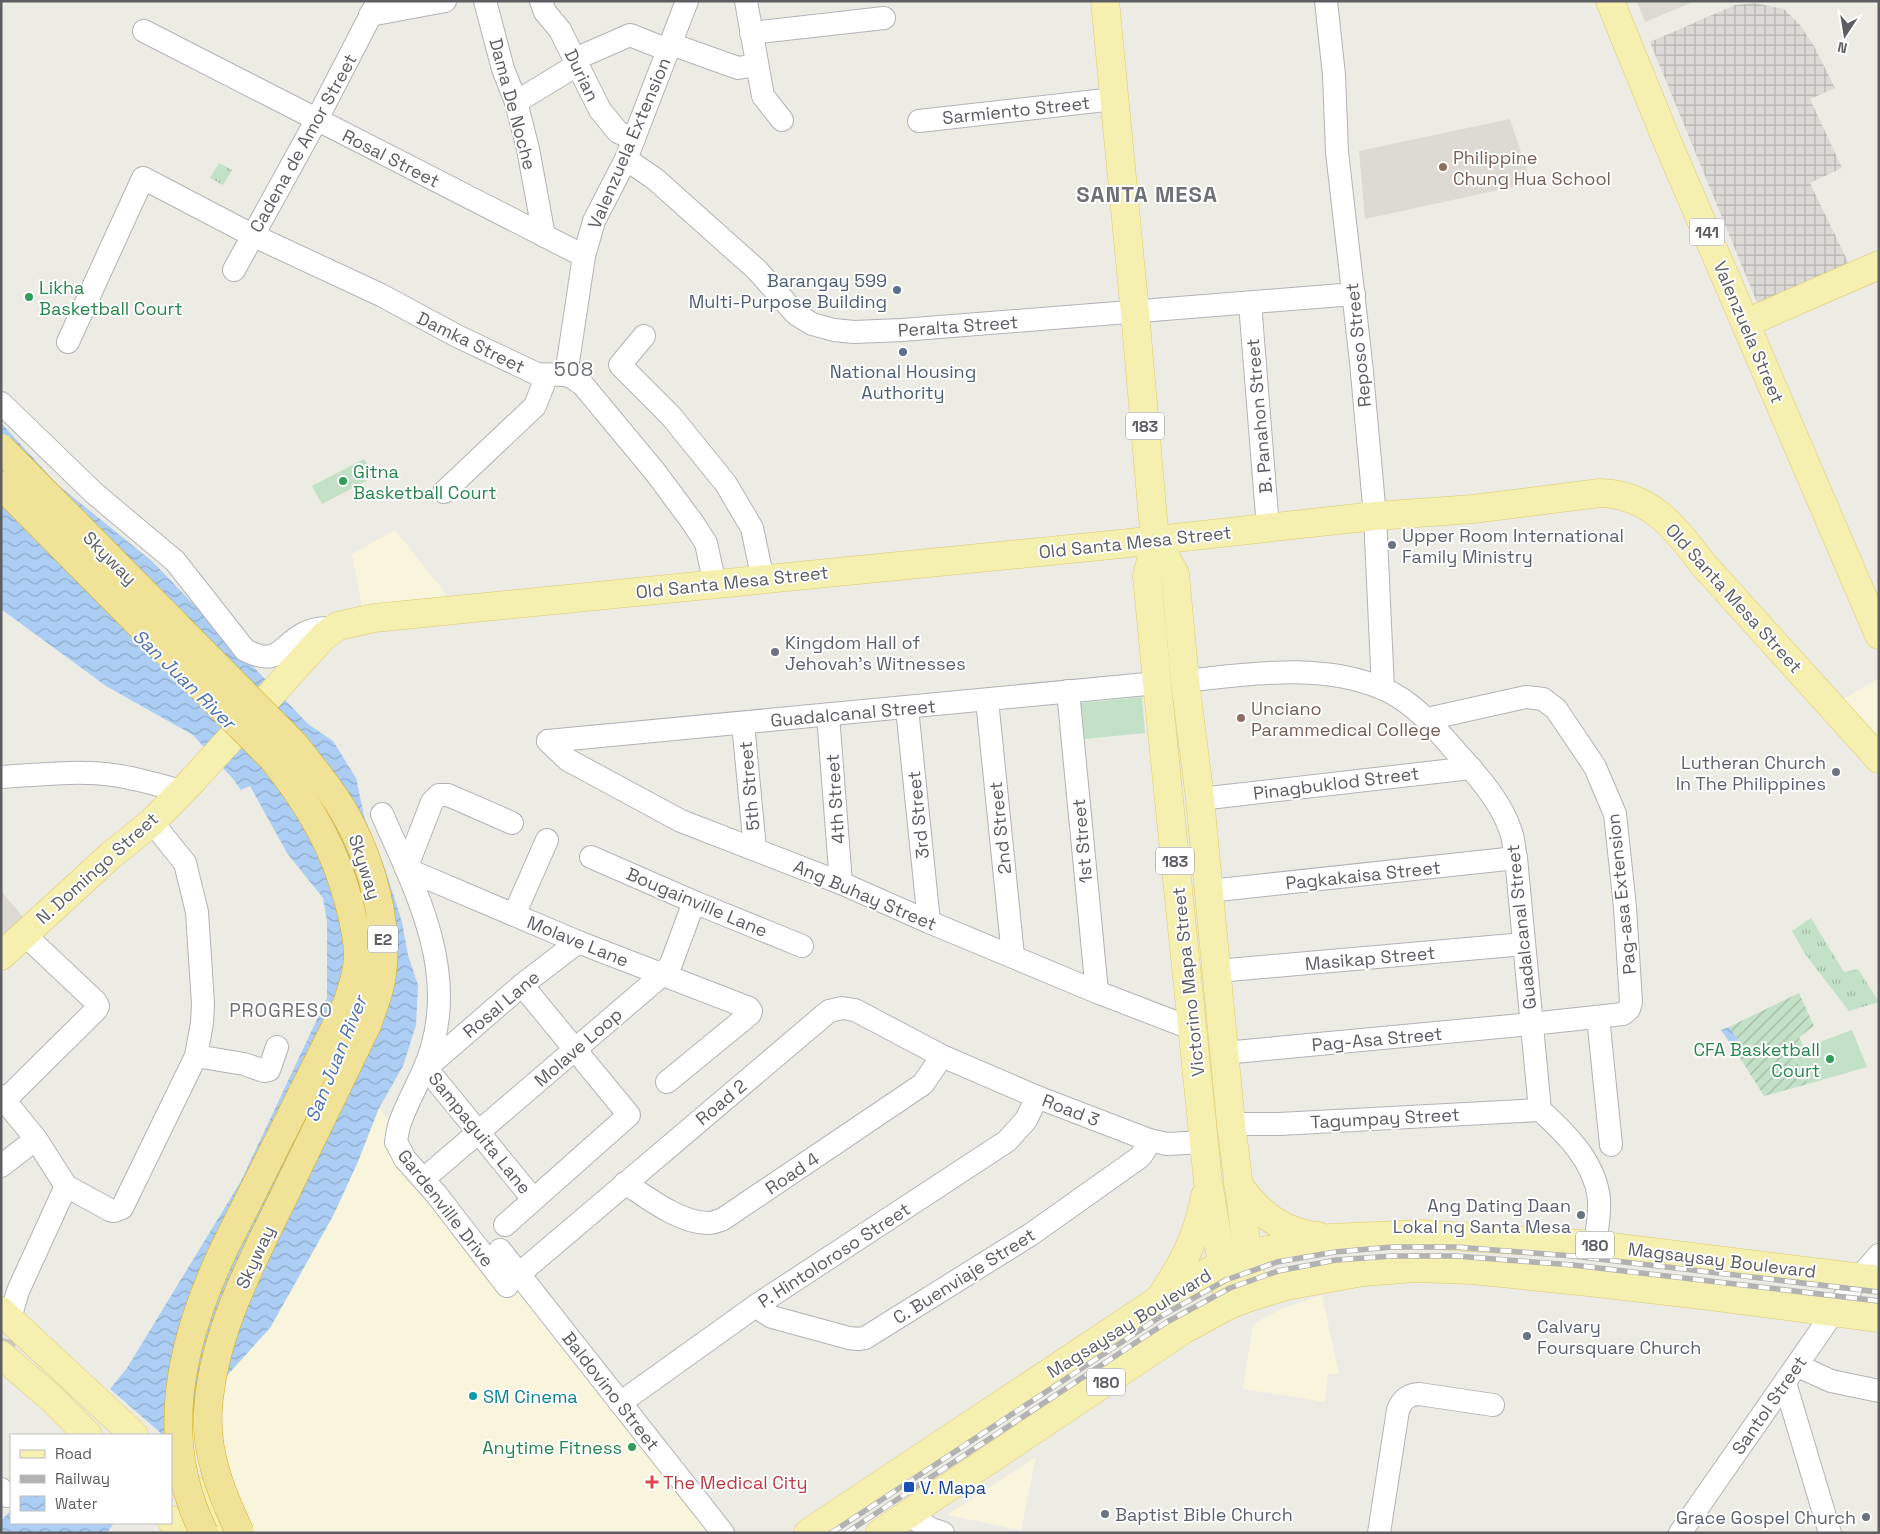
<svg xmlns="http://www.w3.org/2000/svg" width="1880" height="1534" viewBox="0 0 1880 1534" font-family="'Space Grotesk',sans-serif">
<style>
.commercial{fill:#f9f5dc}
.industrial{fill:url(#industrial-grid)}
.education{fill:#dcdad2}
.grass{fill:#c3e1c6}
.park{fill:url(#park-tufts)}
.garden{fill:url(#garden-furrows)}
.water{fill:url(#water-waves)}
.pier{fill:#ecebe4}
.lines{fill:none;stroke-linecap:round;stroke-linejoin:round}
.minor-tunnel{stroke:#c8c8c4;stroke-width:22;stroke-dasharray:22 11;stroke-linecap:butt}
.minor-casing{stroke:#b1b3b7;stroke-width:24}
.major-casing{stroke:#e0ca69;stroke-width:29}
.minor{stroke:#fff;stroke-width:22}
.major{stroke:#f5f0b0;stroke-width:28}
.rail-casing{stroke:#b2b2b3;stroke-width:5.5}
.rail{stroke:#fff;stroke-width:4;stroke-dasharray:11;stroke-linecap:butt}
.highway-bridge-casing{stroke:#d5ad1b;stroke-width:29;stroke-linecap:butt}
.highway-bridge{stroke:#f0e297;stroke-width:28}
.education-dot{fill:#8d6e63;stroke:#fff;stroke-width:2}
.service-dot{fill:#5c6f8a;stroke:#fff;stroke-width:2}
.leisure-dot{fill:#2e9e5b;stroke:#fff;stroke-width:2}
.worship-dot{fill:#6b7280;stroke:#fff;stroke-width:2}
.culture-dot{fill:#0f9aa8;stroke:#fff;stroke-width:2}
.health-dot{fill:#e0444e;stroke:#fff;stroke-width:2}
.transit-dot{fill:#1a4fb4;stroke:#fff;stroke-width:2}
.labels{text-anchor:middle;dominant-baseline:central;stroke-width:4;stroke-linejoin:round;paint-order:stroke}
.shield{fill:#fff;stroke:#8d8e91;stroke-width:1}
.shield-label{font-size:16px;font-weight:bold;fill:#5c5e62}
.street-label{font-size:18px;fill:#5c5e62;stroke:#fff}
.education-label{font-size:18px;fill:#785e54;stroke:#fff;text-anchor:start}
.service-label{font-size:18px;fill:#4e5e75;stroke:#fff;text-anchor:end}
.leisure-label{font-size:18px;fill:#27864d;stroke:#fff;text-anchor:start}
.worship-label{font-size:18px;fill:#5b616d;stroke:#fff;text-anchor:start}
.culture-label{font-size:18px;fill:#0d838f;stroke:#fff;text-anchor:start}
.health-label{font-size:18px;fill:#be3a42;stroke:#fff;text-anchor:start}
.transit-label{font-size:18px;fill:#164399;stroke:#fff;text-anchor:start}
.water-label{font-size:19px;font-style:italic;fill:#4f73ac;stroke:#fff}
.neighbourhood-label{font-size:19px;letter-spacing:1px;fill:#6d7074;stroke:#fff}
.quarter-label{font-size:20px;letter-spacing:1px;fill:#6d7074;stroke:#fff}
.district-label{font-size:22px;font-weight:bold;letter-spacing:1px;fill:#6d7074;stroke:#fff}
</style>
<defs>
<pattern id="industrial-grid" width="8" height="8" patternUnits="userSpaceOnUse" patternTransform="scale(1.25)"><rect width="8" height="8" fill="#dbdad6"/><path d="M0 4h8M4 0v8" fill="none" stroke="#b5b4b1"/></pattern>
<pattern id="park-tufts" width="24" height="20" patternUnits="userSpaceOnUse" patternTransform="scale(1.25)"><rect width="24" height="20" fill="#c3e1c6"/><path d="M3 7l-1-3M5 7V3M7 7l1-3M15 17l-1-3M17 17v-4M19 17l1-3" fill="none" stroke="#a2baa4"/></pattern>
<pattern id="garden-furrows" width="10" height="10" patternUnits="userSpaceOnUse" patternTransform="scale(1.25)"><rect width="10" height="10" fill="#c3e1c6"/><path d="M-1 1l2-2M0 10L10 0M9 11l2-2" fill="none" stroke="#a2baa4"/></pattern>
<pattern id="water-waves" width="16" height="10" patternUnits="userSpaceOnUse" patternTransform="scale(1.25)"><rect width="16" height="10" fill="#accef4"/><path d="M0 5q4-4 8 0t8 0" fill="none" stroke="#8faac9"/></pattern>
</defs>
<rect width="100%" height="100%" fill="#ecebe4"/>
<g class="commercial">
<polygon points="395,530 451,600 363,612 352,554"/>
<polygon points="1879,678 1879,742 1840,701"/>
<polygon points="379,1108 716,1533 256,1533 171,1438 270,1328 357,1164"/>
<polygon points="1322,1295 1339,1374 1328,1374 1325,1402 1243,1389 1253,1324 1281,1309"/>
<polygon points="1036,1457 1021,1530 947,1515"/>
</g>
<polygon class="industrial" points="1755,3 1784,9 1800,25 1814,46 1835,88 1810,99 1842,168 1810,183 1850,266 1758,305 1650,42 1735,5"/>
<g class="education">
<polygon points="1637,1 1695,1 1645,22"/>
<polygon points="1510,119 1531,183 1365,219 1359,151"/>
<polygon points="1,891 23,917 1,938"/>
</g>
<g class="grass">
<polygon points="364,459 374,477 322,504 312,486"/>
<polygon points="1142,697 1145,733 1084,739 1080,703"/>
<polygon points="1852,1030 1867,1067 1808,1084 1792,1052"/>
</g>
<g class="park">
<polygon points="219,163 232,170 223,185 210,178"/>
<polygon points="1811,918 1844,972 1858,969 1879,1002 1849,1011 1805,954 1792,931"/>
</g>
<polygon class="garden" points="1799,993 1814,1026 1799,1037 1804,1047 1792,1052 1808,1084 1764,1096 1735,1050 1742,1046 1729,1027"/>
<g class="water">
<polygon points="1,423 58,485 153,562 308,724 333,741 356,778 364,816 385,869 402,922 408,955 418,985 416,1025 403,1066 379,1108 357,1164 333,1216 270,1328 171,1437 171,1435 73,1435 127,1368 241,1181 327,998 327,921 323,898 263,823 234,780 193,735 106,686 1,609"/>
<polygon points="1729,1027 1742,1046 1735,1050 1721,1030"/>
<polygon points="11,1510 11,1523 114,1523 107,1533 1,1533 1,1521"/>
</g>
<g class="pier">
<polygon points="250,786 286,851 283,852 238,791"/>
<polygon points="108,1387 163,1435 78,1435 73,1431"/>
</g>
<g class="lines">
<polyline class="minor-tunnel" points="1,1360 11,1315"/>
<defs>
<g id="minor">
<polyline points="485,1 503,69 516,102 528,149 544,236"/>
<polyline points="541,1 545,12 560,30 600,110 618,132 634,139"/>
<polyline points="746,1 763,96 782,120"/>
<polyline points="1326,1 1334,75 1337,152 1361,362 1375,516 1383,689"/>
<polyline points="370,15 445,1"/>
<polyline points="144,31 584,256"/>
<polyline points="751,33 884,18"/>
<polyline points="671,44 738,68 757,65"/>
<polyline points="575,59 630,35 668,50"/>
<polyline points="516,102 577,65"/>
<polyline points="919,121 1114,99"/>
<polyline points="626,159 655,179 757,270 796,314 812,324 834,330 854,332 902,330 1354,294"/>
<polyline points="234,270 317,119 378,1"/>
<polyline points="1250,303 1268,528"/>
<polyline points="644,336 620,365 671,416 726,484 752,528 763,580"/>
<polyline points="68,342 143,178 252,235 381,295 457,336 537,374 566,375 573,378 583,385 656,473 693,523 706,543 715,585"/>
<polyline points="566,375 584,256 594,221 626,159 687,1"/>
<path d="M1,403L94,493L175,561L245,650C280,668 279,645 307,632C316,628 325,628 334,628"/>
<polyline points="444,492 535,406 547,375"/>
<path d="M1185,681C1251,674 1321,662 1384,689C1415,703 1437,730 1458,754C1478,776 1502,803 1511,832C1514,840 1514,850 1516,858L1540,1110C1566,1133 1595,1162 1599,1199C1600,1214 1597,1230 1595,1245"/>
<polyline points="1068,691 1097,992"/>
<polyline points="987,700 1013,956"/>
<polyline points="907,708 929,922"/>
<polyline points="828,715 841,883"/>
<polyline points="743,723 755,849"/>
<polyline points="548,741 568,760 681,821 841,883 929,922 1097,992 1193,1029"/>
<polyline points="548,741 1157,683"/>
<path d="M1,777C38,775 77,770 113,775C135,778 156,784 177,790L180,793"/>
<polyline points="1200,799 1471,768"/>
<path d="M382,814C414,887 456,965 432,1047C425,1073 410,1095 401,1120C398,1127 397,1135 396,1142L405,1159L437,1195L507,1286"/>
<polyline points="512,823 448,795 439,795 432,802 406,869 578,942 749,1008 751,1011 750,1014 667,1082"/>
<polyline points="591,857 694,902 802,946"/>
<polyline points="1209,891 1516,858"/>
<polyline points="514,915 547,840"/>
<polyline points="1217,971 1524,944"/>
<polyline points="1598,1017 1611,1145"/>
<polyline points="1224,1053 1531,1024 1623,1014 1629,1009 1631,1002 1625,907 1615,814 1595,767 1556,709 1543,699 1526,697 1427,719"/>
<polyline points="196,1056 244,1064 264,1071 269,1070 277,1047"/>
<polyline points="1,1096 36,1139 66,1186 110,1210 114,1211 122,1208 196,1056 202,1023 203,1004 197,912 185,863 152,822"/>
<polyline points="5,1100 96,1010 98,1006 96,1002 24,934"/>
<polyline points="1231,1124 1279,1124 1540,1110"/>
<polyline points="1,1166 36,1139"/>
<polyline points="433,1171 662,975 671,964 694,902"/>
<path d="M625,1183C648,1198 680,1223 708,1223C713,1223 718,1221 723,1219L923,1084L942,1056"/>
<polyline points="533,1199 426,1068 522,985 578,942"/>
<polyline points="505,1225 629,1115 522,985"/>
<polyline points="500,1250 723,1533"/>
<polyline points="519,1274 829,1011 842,1008 855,1010 942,1056 1037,1097 1149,1140 1167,1144 1205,1142"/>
<polyline points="757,1305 764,1312 772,1317 849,1338 858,1339 865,1338 1030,1235 1140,1157 1145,1150 1149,1140"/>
<polyline points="11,1315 18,1291 66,1186"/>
<polyline points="1798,1366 1831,1381 1879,1391"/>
<polyline points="1785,1383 1830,1533"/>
<polyline points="620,1403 757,1305 1007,1141 1026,1120 1037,1097"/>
<polyline points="1,1489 7,1496"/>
<polyline points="908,1515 931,1529 943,1533"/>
<path d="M1379,1533L1398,1410C1402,1400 1407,1395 1419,1394L1493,1405"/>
<polyline points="1680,1533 1833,1313 1859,1278 1879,1255"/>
</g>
<g id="major">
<polyline points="1105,1 1135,313 1153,519 1156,540 1175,574 1185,681 1200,799 1231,1124 1253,1296"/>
<polyline points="1610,1 1667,141 1879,635"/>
<polyline points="1746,323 1879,265"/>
<polyline points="1156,540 1147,576 1157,683 1208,1182 1229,1305"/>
<path d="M1,956L110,856L152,822L193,780L324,636L338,626L374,618L1120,544L1375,516L1473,509L1600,493C1649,494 1674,526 1702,563L1879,759"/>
<path d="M1238,1184C1257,1212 1283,1233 1318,1236"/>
<path d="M1162,1295C1184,1262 1198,1235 1205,1196"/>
<polyline points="1,1311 134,1435"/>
<polyline points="1,1355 50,1397 88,1435"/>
<polyline points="180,1477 236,1533"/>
<polyline points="171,1520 182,1533"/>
<polyline points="808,1533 1160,1299 1197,1277 1247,1254 1330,1238 1420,1234 1595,1245 1879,1280"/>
<polyline points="880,1533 1183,1330 1229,1305 1253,1296 1286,1286 1363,1272 1416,1268 1472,1270 1589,1282 1702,1295 1879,1318"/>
</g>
</defs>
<use href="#minor" class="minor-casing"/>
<use href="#major" class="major-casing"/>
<use href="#minor" class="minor"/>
<use href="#major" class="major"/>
<defs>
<g id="rail">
<polyline points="831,1533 1163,1315 1226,1280 1277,1262 1335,1252 1392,1247 1456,1247 1573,1256 1879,1292"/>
<polyline points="846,1533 1167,1322 1230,1288 1278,1271 1336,1260 1393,1256 1456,1256 1573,1265 1879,1301"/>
</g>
</defs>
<use href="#rail" class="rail-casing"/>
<use href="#rail" class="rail"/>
<defs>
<g id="highway-bridge">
<path d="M1,448L295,745C314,770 336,795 350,823C372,864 389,926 382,974C380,991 373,1008 367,1025C340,1081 312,1138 285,1194C252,1262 213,1333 208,1410C205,1454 222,1494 240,1533"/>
<path d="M1,485L273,759C309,804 336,849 350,907C354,922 358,939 358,956C358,972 352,988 347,1004L223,1251C181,1341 157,1439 204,1533"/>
</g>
</defs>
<use href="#highway-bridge" class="highway-bridge-casing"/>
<use href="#highway-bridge" class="highway-bridge"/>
</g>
<g class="education-dot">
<circle cx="1443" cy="167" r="5"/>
<circle cx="1241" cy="718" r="5"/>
</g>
<g class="service-dot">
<circle cx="897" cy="290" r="5"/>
<circle cx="903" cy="352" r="5"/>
</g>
<g class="leisure-dot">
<circle cx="29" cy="297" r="5"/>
<circle cx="343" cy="481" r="5"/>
<circle cx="1830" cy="1059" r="5"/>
<circle cx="632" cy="1447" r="5"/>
</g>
<g class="worship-dot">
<circle cx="1392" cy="545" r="5"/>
<circle cx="775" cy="652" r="5"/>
<circle cx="1836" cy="772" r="5"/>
<circle cx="1581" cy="1215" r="5"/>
<circle cx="1527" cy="1336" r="5"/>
<circle cx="1105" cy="1514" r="5"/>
<circle cx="1866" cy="1517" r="5"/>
</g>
<circle class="culture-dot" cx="473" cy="1396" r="5"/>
<path class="health-dot" d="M649.5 1474.5h5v5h5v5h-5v5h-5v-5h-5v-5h5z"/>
<rect class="transit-dot" x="903" y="1481" width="12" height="12" rx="2.5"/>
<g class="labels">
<g class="shield">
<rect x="1689.5" y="218.5" width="35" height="27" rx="4"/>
<rect x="1126" y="412.5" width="38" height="27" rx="4"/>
<rect x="1156" y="847.5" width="38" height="27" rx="4"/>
<rect x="368" y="925.5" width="30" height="27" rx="4"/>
<rect x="1576" y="1231.5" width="38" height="27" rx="4"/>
<rect x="1087" y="1368.5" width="38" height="27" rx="4"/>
</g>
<g class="shield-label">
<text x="1707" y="232">141</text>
<text x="1145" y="426">183</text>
<text x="1175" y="861">183</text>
<text x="383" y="939">E2</text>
<text x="1595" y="1245">180</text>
<text x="1106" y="1382">180</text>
</g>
<g class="street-label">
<text transform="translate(582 75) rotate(64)">Durian</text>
<text transform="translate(513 104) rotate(75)">Dama De Noche</text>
<text transform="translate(1016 110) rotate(-6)">Sarmiento Street</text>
<text transform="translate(303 143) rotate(-61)">Cadena de Amor Street</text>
<text transform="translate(629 143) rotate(-67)">Valenzuela Extension</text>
<text transform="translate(391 158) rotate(27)">Rosal Street</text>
<text transform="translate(958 326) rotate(-4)">Peralta Street</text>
<text transform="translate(1749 332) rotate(67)">Valenzuela Street</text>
<text transform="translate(471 342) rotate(26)">Damka Street</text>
<text transform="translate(1358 345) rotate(-96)">Reposo Street</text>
<text transform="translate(1259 416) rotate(-95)">B. Panahon Street</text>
<text transform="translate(1135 542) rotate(-6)">Old Santa Mesa Street</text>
<text transform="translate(110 558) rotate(45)">Skyway</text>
<text transform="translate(732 582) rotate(-6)">Old Santa Mesa Street</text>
<text transform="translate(1734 598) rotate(48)">Old Santa Mesa Street</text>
<text transform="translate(853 713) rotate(-5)">Guadalcanal Street</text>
<text transform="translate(1336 783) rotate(-7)">Pinagbuklod Street</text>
<text transform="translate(749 786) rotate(-95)">5th Street</text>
<text transform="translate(835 799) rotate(-94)">4th Street</text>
<text transform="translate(918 815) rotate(-96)">3rd Street</text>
<text transform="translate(1000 828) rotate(-96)">2nd Street</text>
<text transform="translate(1082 841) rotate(-95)">1st Street</text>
<text transform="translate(365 867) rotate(72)">Skyway</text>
<text transform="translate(97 868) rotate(-42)">N. Domingo Street</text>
<text transform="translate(1363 875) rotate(-6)">Pagkakaisa Street</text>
<text transform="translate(1621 894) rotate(-96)">Pag-asa Extension</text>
<text transform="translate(865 895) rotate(23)">Ang Buhay Street</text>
<text transform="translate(697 902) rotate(23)">Bougainville Lane</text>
<text transform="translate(1521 927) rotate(-96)">Guadalcanal Street</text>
<text transform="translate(578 941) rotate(22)">Molave Lane</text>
<text transform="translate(1370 958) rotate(-5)">Masikap Street</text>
<text transform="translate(1188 982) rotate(-96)">Victorino Mapa Street</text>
<text transform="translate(501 1004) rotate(-40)">Rosal Lane</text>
<text transform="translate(1377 1039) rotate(-5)">Pag-Asa Street</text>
<text transform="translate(578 1047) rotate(-41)">Molave Loop</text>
<text transform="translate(721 1102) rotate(-40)">Road 2</text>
<text transform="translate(1071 1110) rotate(21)">Road 3</text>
<text transform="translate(1385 1118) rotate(-3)">Tagumpay Street</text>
<text transform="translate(480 1133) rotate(51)">Sampaguita Lane</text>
<text transform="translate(792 1173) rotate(-34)">Road 4</text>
<text transform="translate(446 1208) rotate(52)">Gardenville Drive</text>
<text transform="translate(834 1255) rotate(-33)">P. Hintoloroso Street</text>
<text transform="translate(255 1257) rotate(-65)">Skyway</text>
<text transform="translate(1722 1260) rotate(7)">Magsaysay Boulevard</text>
<text transform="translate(964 1276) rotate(-32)">C. Buenviaje Street</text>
<text transform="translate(1129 1323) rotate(-32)">Magsaysay Boulevard</text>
<text transform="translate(611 1391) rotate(52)">Baldovino Street</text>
<text transform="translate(1769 1405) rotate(-55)">Santol Street</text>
</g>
<g class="education-label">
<text x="1453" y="157">Philippine<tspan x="1453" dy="21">Chung Hua School</tspan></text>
<text x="1251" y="708">Unciano<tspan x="1251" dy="21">Parammedical College</tspan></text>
</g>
<g class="service-label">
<text x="887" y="280">Barangay 599<tspan x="887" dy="21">Multi-Purpose Building</tspan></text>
<text x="903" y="371" text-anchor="middle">National Housing<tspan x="903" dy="21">Authority</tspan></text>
</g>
<g class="leisure-label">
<text x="39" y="287">Likha<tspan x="39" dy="21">Basketball Court</tspan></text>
<text x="353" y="471">Gitna<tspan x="353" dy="21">Basketball Court</tspan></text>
<text x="1820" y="1049" text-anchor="end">CFA Basketball<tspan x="1820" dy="21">Court</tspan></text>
<text x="622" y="1447" text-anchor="end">Anytime Fitness</text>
</g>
<g class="worship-label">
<text x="1402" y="535">Upper Room International<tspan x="1402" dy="21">Family Ministry</tspan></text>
<text x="785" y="642">Kingdom Hall of<tspan x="785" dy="21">Jehovah's Witnesses</tspan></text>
<text x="1826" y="762" text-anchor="end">Lutheran Church<tspan x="1826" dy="21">In The Philippines</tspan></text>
<text x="1571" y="1205" text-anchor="end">Ang Dating Daan<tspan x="1571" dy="21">Lokal ng Santa Mesa</tspan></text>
<text x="1537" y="1326">Calvary<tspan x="1537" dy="21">Foursquare Church</tspan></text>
<text x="1115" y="1514">Baptist Bible Church</text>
<text x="1856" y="1517" text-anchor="end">Grace Gospel Church</text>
</g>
<g class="culture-label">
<text x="483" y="1396">SM Cinema</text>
</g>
<g class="health-label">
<text x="663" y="1482">The Medical City</text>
</g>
<g class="transit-label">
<text x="920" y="1487">V. Mapa</text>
</g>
<g class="water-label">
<text transform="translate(184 679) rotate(44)">San Juan River</text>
<text transform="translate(336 1059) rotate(-68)">San Juan River</text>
</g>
<g class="neighbourhood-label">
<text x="281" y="1010">PROGRESO</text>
</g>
<g class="quarter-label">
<text x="574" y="369">508</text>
</g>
<g class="district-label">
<text x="1147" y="194">SANTA MESA</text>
</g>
</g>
<rect width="1880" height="1534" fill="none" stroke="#5c5e62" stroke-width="5"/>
<rect x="10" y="1434" width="162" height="90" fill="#ffffff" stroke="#bebfc0"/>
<rect x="20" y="1450" width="25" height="8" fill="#f5f0b0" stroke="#bebfc0"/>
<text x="55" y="1459" font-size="15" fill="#5c5e62">Road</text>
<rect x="20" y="1475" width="25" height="8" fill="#b2b2b3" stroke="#bebfc0"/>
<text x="55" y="1484" font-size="15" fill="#5c5e62">Railway</text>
<rect x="20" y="1496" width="25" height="15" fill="url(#water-waves)" stroke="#bebfc0"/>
<text x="55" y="1509" font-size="15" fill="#5c5e62">Water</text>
<g transform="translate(1845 35) rotate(192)" stroke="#ffffff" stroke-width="4" paint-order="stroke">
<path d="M0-4L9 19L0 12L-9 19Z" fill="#5c5e62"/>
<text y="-8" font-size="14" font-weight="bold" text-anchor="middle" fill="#5c5e62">N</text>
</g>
</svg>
